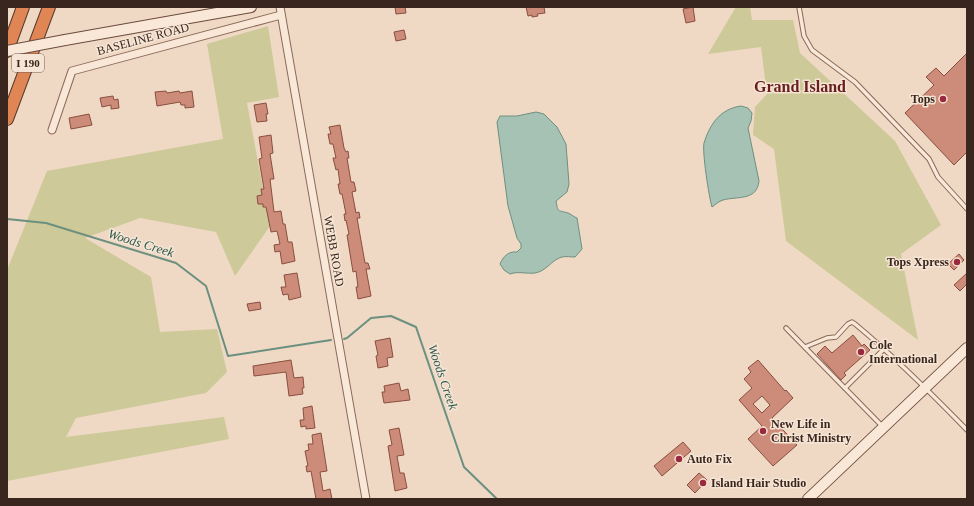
<svg xmlns="http://www.w3.org/2000/svg" width="974" height="506" viewBox="0 0 974 506" font-family="Georgia,serif">
<style>
.green{fill:#cdc998}
.water{fill:#a6c2b4;stroke:#6c9080}
.lines{fill:none;stroke-linecap:round;stroke-linejoin:round}
.stream{stroke:#6c9080;stroke-width:2}
.building{fill:#cd8c79;stroke:#894e3f;fill-rule:evenodd}
.lane-casing{stroke:#8a6a5a;stroke-width:5.5}
.street-casing{stroke:#8a6a5a;stroke-width:9}
.secondary-casing{stroke:#6c4b3d;stroke-width:12}
.highway-casing{stroke:#57392e;stroke-width:14}
.lane{stroke:#f9e8d7;stroke-width:3.5}
.street{stroke:#f9e8d7;stroke-width:7}
.secondary{stroke:#f9e8d7;stroke-width:10}
.highway{stroke:#df8654;stroke-width:12}
.secondary-bridge-casing{stroke:#6c4b3d;stroke-width:12;stroke-linecap:butt}
.secondary-bridge{stroke:#f9e8d7;stroke-width:10}
.poi-dot{fill:#9a2940;stroke:#f6e5d4;stroke-width:1.5}
.labels{text-anchor:middle;dominant-baseline:central;stroke-width:3;stroke-linejoin:round;paint-order:stroke}
.shield{fill:#f6e5d4;stroke:#725f55;stroke-width:1}
.shield-label{font-size:11px;font-weight:bold;fill:#39261e}
.street-label{font-size:12px;fill:#39261e;stroke:#f6e5d4}
.poi-label{font-size:12px;font-weight:bold;fill:#39261e;stroke:#f6e5d4;text-anchor:start}
.water-label{font-size:13px;font-style:italic;fill:#2d594e;stroke:#f6e5d4}
.district-label{font-size:16px;font-weight:bold;fill:#671e1d;stroke:#f6e5d4}
</style>
<rect width="100%" height="100%" fill="#efd9c4"/>
<g class="green">
<polygon points="736,7 750,7 752,20 793,20 800,53 895,141 941,225 901,254 918,340 786,241 774,149 753,135 755,107 767,94 761,47 708,54"/>
<polygon points="268,26 279,97 247,103 270,226 235,276 216,232 140,218 85,238 151,277 160,332 217,329 227,372 206,393 76,418 66,437 224,417 229,439 7,481 7,270 47,171 223,139 207,44"/>
</g>
<g class="water">
<path d="M741,106L748,108L752,113L751,121L748,128L759,181C757,201 738,196 723,200C719,201 715,205 712,207C709,197 702,152 704,143C710,124 720,109 741,106Z"/>
<path d="M536,112L544,114L557,127L566,144L569,184L567,192L556,201C558,213 558,210 568,213C571,214 574,217 577,218L582,249L575,257C571,257 566,256 562,257C551,260 547,271 535,273C526,274 518,271 510,274L504,270L500,264C503,257 508,251 517,252L521,248V244L517,238L508,206L497,122L500,116H517Z"/>
</g>
<g class="lines">
<g class="stream">
<polyline points="7,219 46,223 176,263 206,286 228,356 331,340"/>
<polyline points="344,339 347,338 371,318 391,316 416,327 464,467 497,499"/>
</g>
</g>
<g class="building">
<polygon points="395,7 405,7 406,13 396,14"/>
<polygon points="526,7 544,7 545,13 537,14 538,16 532,17 532,15 528,16"/>
<polygon points="693,7 695,21 686,23 683,9"/>
<polygon points="404,30 406,39 396,41 394,32"/>
<polygon points="967,53 967,152 954,165 905,113 934,85 926,77 936,68 944,76"/>
<polygon points="166,91 167,93 179,91 180,93 192,91 194,107 185,108 185,105 181,105 180,102 157,106 155,92"/>
<polygon points="113,96 114,100 118,99 119,108 111,109 111,105 102,107 100,98"/>
<polygon points="266,103 268,114 266,114 267,121 257,122 254,105"/>
<polygon points="89,114 92,125 71,129 69,118"/>
<polygon points="340,125 344,148 346,152 348,151 349,158 347,158 351,182 354,182 356,191 352,192 356,213 359,212 360,218 357,218 365,263 368,263 370,269 366,269 371,296 358,299 356,287 358,287 356,271 353,272 347,235 349,234 346,220 345,221 344,214 346,214 342,194 340,194 338,184 340,184 338,169 336,170 333,158 336,158 333,144 330,144 328,134 331,134 329,127"/>
<polygon points="271,135 273,153 270,154 274,179 270,179 274,212 281,211 283,224 285,224 288,242 292,242 295,261 282,264 280,251 275,252 274,245 280,244 277,231 271,232 266,207 263,207 263,204 258,204 257,196 262,195 261,189 264,189 259,159 262,158 259,137"/>
<polygon points="959,254 964,260 954,270 948,264"/>
<polygon points="297,273 301,297 289,300 288,294 283,295 281,287 286,287 284,275"/>
<polygon points="967,273 967,284 960,291 954,285"/>
<polygon points="260,302 261,309 249,311 247,304"/>
<polygon points="853,335 862,346 864,344 870,350 844,373 846,375 841,380 817,354 825,346 832,353"/>
<polygon points="390,338 393,357 387,358 388,366 378,368 376,356 378,355 375,341"/>
<polygon points="291,360 294,378 303,377 304,388 302,388 303,394 289,396 286,372 254,376 253,366"/>
<path d="M758,360L785,391L786,390L793,398L772,418L797,445L773,466L748,439L762,426L739,400L752,388L744,379L751,372L748,368ZM762,396L770,405L762,413L753,404Z"/>
<polygon points="399,383 401,391 408,389 410,400 384,403 382,392 385,392 384,386"/>
<polygon points="312,406 315,428 306,429 306,426 301,427 300,420 304,420 303,408"/>
<polygon points="399,428 404,455 397,456 400,473 404,473 407,488 395,491 388,446 392,445 389,430"/>
<polygon points="321,433 327,471 320,472 323,491 330,489 332,499 316,499 311,471 307,472 306,466 308,466 305,451 309,450 308,444 313,444 312,435"/>
<polygon points="683,442 691,451 662,476 654,466"/>
<polygon points="699,473 707,480 695,493 687,485"/>
</g>
<g class="lines">
<defs>
<g id="lane">
<polyline points="799,7 804,36 812,50 855,82 929,159 938,177 967,209"/>
<polyline points="786,328 883,427"/>
<path d="M805,347L827,338L836,337L848,324L852,322L855,324C895,357 931,393 967,430"/>
<polyline points="845,388 885,348"/>
</g>
<g id="street">
<polyline points="280,7 366,499"/>
<polyline points="52,130 72,71 281,15"/>
</g>
<g id="secondary">
<polyline points="65,40 251,7"/>
<polyline points="808,499 967,348"/>
</g>
<g id="highway">
<polyline points="7,51 23,7"/>
<polyline points="7,119 49,7"/>
</g>
</defs>
<use href="#lane" class="lane-casing"/>
<use href="#street" class="street-casing"/>
<use href="#secondary" class="secondary-casing"/>
<use href="#highway" class="highway-casing"/>
<use href="#lane" class="lane"/>
<use href="#street" class="street"/>
<use href="#secondary" class="secondary"/>
<use href="#highway" class="highway"/>
<defs>
<polyline id="secondary-bridge" points="7,51 65,40"/>
</defs>
<use href="#secondary-bridge" class="secondary-bridge-casing"/>
<use href="#secondary-bridge" class="secondary-bridge"/>
</g>
<g class="poi-dot">
<circle cx="943" cy="99" r="4"/>
<circle cx="957" cy="262" r="4"/>
<circle cx="861" cy="352" r="4"/>
<circle cx="763" cy="431" r="4"/>
<circle cx="679" cy="459" r="4"/>
<circle cx="703" cy="483" r="4"/>
</g>
<g class="labels">
<rect class="shield" x="12" y="54" width="32" height="18" rx="3"/>
<g class="shield-label">
<text x="28" y="63">I 190</text>
</g>
<g class="street-label">
<text transform="translate(143 39) rotate(-15)">BASELINE ROAD</text>
<text transform="translate(334 251) rotate(80)">WEBB ROAD</text>
</g>
<g class="poi-label">
<text x="935" y="99" text-anchor="end">Tops</text>
<text x="949" y="262" text-anchor="end">Tops Xpress</text>
<text x="869" y="345">Cole<tspan x="869" dy="14">International</tspan></text>
<text x="771" y="424">New Life in<tspan x="771" dy="14">Christ Ministry</tspan></text>
<text x="687" y="459">Auto Fix</text>
<text x="711" y="483">Island Hair Studio</text>
</g>
<g class="water-label">
<text transform="translate(141 243) rotate(17)">Woods Creek</text>
<text transform="translate(443 377) rotate(71)">Woods Creek</text>
</g>
<g class="district-label">
<text x="800" y="86">Grand Island</text>
</g>
</g>
<rect width="974" height="506" fill="none" stroke="#39261e" stroke-width="16"/>
</svg>
